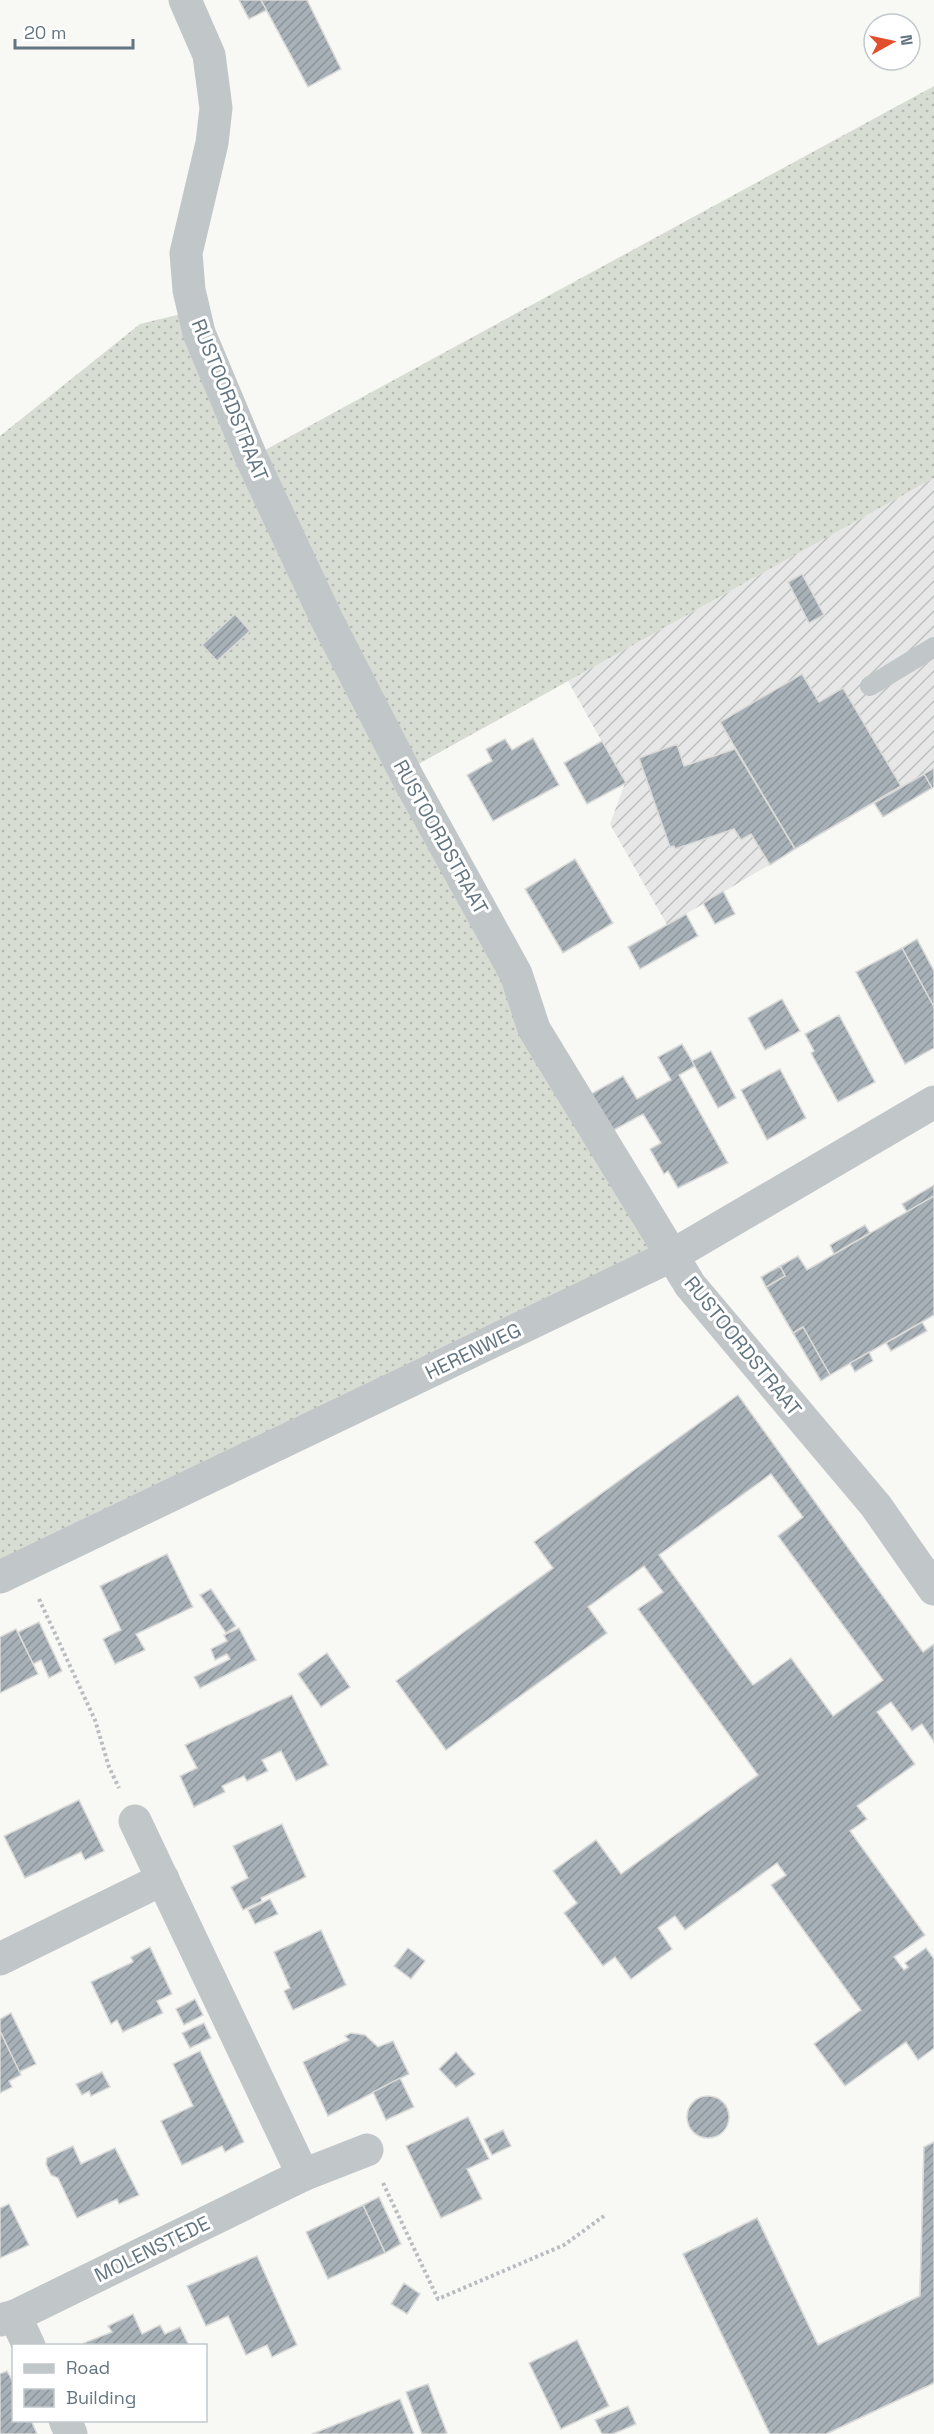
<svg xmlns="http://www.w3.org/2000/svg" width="934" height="2434" viewBox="0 0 934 2434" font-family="'Space Grotesk',sans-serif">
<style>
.industrial{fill:url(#industrial-furrows)}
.grass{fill:url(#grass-dots)}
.building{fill:url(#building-hatch);stroke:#dadad8;stroke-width:1.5;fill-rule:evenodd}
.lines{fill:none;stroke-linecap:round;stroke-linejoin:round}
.path{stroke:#b9bdc0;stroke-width:4;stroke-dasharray:3 3;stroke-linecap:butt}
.lane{stroke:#c1c6c9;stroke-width:20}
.street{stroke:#c1c6c9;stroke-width:33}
.labels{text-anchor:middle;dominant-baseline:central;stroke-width:6;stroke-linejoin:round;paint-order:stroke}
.street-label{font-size:20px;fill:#637580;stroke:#fff}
</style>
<defs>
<pattern id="industrial-furrows" width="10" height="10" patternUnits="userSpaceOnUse" patternTransform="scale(1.5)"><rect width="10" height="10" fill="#e6e7e6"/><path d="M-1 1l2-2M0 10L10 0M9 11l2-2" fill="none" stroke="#bec0c0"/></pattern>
<pattern id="grass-dots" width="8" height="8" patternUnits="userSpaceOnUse" patternTransform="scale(1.5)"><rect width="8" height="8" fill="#d8ddd4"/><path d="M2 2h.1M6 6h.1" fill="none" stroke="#b3b8b1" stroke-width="1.8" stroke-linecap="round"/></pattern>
<pattern id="building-hatch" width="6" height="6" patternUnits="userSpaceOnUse" patternTransform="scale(1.5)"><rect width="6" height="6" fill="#a8b1b7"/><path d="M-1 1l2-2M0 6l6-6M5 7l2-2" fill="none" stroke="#8c959a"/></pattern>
</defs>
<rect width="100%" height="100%" fill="#f8f8f5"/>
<polygon class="industrial" points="934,478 934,768 667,925 610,824 625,783 568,681"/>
<g class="grass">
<polygon points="934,86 934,478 415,766 256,455"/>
<polygon points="185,313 656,1248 0,1564 0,436 140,324"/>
</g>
<g class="building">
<polygon points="239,0 261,0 267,10 249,19"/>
<polygon points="261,0 307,0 341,69 308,87"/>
<polygon points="802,574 824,615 809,623 788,582"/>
<polygon points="235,614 250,631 217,661 202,645"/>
<polygon points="802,674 819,702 843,688 901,786 795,849 720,722"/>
<polygon points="533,738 559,785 493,821 467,775 492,761 486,749 505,739 512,750"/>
<polygon points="602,741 626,783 587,804 564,763"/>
<polygon points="677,744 684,766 735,749 795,849 770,865 751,834 741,840 734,829 675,849 674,846 670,847 639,758"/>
<polygon points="934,768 934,787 932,788 924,774"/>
<polygon points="924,774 932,788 883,817 874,803"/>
<polygon points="575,859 613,923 563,953 525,889"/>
<polygon points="723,891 735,914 715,924 703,903"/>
<polygon points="686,914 698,936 640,969 628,947"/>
<polygon points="917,939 934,971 934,1007 902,948"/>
<polygon points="902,948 934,1007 934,1048 905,1064 856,972"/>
<polygon points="782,999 800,1031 765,1050 748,1018"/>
<polygon points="839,1015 875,1082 838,1102 811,1053 814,1051 805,1034"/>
<polygon points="682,1044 695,1066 679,1075 728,1163 678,1188 668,1171 664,1174 650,1149 661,1143 643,1114 612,1131 591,1094 623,1076 637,1099 671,1080 658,1057"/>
<polygon points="711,1051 736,1098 718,1108 692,1061"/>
<polygon points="780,1069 806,1118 767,1140 741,1090"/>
<polygon points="934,1185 934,1196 907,1212 902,1204"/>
<polygon points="934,1196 934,1315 830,1375 803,1327 793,1333 766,1287 785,1276 780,1266 798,1256 807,1270"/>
<polygon points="865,1225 870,1233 834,1254 830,1245"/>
<polygon points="780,1266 785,1276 766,1287 761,1277"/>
<polygon points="922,1322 927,1331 891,1351 886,1343"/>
<polygon points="803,1327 830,1375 821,1381 793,1333"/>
<polygon points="869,1352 873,1361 855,1372 850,1363"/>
<path d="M738,1395L923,1652L934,1644V1742L922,1724L912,1731L891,1702L877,1712L915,1764L857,1806L867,1819L850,1831L925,1935L894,1957L904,1970L908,1967L905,1963L926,1948L934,1959V2048L918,2060L906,2042L845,2086L814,2044L861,2010L771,1885L786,1875L777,1863L685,1930L675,1916L658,1928L672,1949L631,1979L615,1957L603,1966L564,1913L577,1903L553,1871L596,1840L621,1874L758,1775L638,1609L663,1592L644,1566L588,1607L607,1633L446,1750L396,1681L553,1568L534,1542ZM771,1474L803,1517L778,1536L883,1680L833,1716L791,1658L753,1685L659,1555Z"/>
<polygon points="167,1554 193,1607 136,1634 145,1650 115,1664 103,1639 121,1630 100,1586"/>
<polygon points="211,1589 236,1626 226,1633 200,1595"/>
<polygon points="39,1622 62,1671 49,1678 41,1660 33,1664 18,1632"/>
<polygon points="239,1628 256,1660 200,1688 194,1677 230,1659 227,1654 215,1660 211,1649 227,1641 224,1635"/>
<polygon points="16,1629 38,1674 0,1693 0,1637"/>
<polygon points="327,1653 350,1687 321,1707 298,1674"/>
<polygon points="292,1695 328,1765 296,1781 281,1751 262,1760 268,1771 247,1781 244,1776 222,1786 225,1792 194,1807 180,1776 197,1768 185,1745"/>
<polygon points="79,1800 104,1851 85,1860 81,1852 25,1878 4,1836"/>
<polygon points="282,1824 306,1877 261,1898 262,1901 243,1910 231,1887 248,1878 233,1846"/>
<polygon points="270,1899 278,1914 255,1924 248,1910"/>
<polygon points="321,1930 346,1985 293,2010 284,1991 290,1988 274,1952"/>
<polygon points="150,1947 172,1994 157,2001 163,2013 123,2032 117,2020 111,2024 91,1982 133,1962 131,1957"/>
<polygon points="408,1948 425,1961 411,1979 394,1966"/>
<polygon points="195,1999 203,2015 184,2025 176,2009"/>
<polygon points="11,2013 36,2064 19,2072 0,2031 0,2019"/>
<polygon points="204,2023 211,2038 190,2048 182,2033"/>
<polygon points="0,2031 21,2075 9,2081 12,2087 0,2093"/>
<polygon points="351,2033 365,2035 378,2047 393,2041 409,2074 328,2116 303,2062 349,2040 345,2036"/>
<polygon points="200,2051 244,2142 225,2152 222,2146 182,2165 161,2121 193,2106 173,2064"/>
<polygon points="456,2052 475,2074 456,2087 439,2069"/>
<polygon points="102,2072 110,2087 91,2096 89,2091 82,2095 76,2084"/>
<polygon points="400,2078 414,2107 386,2120 373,2092"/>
<circle cx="708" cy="2117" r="21"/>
<polygon points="468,2117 489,2159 467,2169 482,2199 441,2218 406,2146"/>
<polygon points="503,2130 511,2146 492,2155 484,2139"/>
<polygon points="934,2142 934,2383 826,2434 770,2434 683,2254 757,2218 818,2345 920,2296 924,2147"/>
<polygon points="934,2142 934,2383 826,2434 770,2434 683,2254 757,2218 818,2345 920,2296 924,2147"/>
<polygon points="73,2146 81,2164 115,2148 139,2195 119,2204 117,2199 77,2218 58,2178 51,2175 46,2164 47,2158"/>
<polygon points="379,2197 401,2244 385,2253 363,2205"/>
<polygon points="9,2204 29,2245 0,2258 0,2208"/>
<polygon points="363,2205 385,2253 328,2279 306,2232"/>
<polygon points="257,2256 297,2345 272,2357 267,2345 246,2355 228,2316 206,2326 187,2286"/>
<polygon points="404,2283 420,2294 407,2314 391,2304"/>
<polygon points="133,2314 142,2334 160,2325 165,2334 180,2327 189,2346 86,2346 84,2343 112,2332 108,2326"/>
<polygon points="577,2340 609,2406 561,2429 529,2363"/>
<polygon points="7,2371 14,2384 14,2420 31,2420 37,2434 0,2434 0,2374"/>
<polygon points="428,2384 447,2433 444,2434 422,2434 406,2392"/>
<polygon points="400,2399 414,2434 312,2434"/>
<polygon points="628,2406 636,2424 613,2434 602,2434 595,2420"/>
</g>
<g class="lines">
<g class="path">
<polyline points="39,1599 95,1720 109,1767 119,1788"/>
<polyline points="383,2183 438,2299 564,2245 604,2216"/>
</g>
<polyline class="lane" points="870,686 934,647"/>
<g class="street">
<polyline points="185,0 209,55 216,108 212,143 186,253 189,290 199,333 251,457 327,620 409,780 516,974 534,1029 690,1285 876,1506 934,1589"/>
<polyline points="0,1577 673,1255 934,1102"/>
<polyline points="135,1821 303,2175"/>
<polyline points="0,1959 163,1879"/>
<polyline points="15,2316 29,2346"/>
<polyline points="0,2320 15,2316 303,2175 367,2150"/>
<polyline points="65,2420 71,2434"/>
</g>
</g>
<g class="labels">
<g class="street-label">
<text transform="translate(230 400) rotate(68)">RUSTOORDSTRAAT</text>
<text transform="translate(441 837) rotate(61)">RUSTOORDSTRAAT</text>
<text transform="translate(743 1346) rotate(51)">RUSTOORDSTRAAT</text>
<text transform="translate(473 1351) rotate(-26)">HERENWEG</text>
<text transform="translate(152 2249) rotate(-26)">MOLENSTEDE</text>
</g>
</g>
<rect x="12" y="2344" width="195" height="78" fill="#ffffff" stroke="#c1c8cc" stroke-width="1.5"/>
<rect x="24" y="2364" width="30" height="9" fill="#c1c6c9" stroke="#c1c8cc" stroke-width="1.5"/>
<text x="66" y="2374" font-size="18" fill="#637580">Road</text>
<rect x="24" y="2389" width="30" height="18" fill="url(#building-hatch)" stroke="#c1c8cc" stroke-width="1.5"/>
<text x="66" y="2404" font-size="18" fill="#637580">Building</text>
<g transform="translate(892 42) rotate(82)"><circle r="28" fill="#ffffff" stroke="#c1c8cc" stroke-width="1.5"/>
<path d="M0-4.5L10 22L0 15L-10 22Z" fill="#e14f2c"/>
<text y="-9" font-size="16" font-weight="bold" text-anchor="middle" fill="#637580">N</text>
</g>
<path d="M15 39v9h118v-9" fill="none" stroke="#637580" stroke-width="3"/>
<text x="24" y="39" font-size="18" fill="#637580" stroke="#ffffff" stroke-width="4.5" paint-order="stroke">20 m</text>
</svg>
